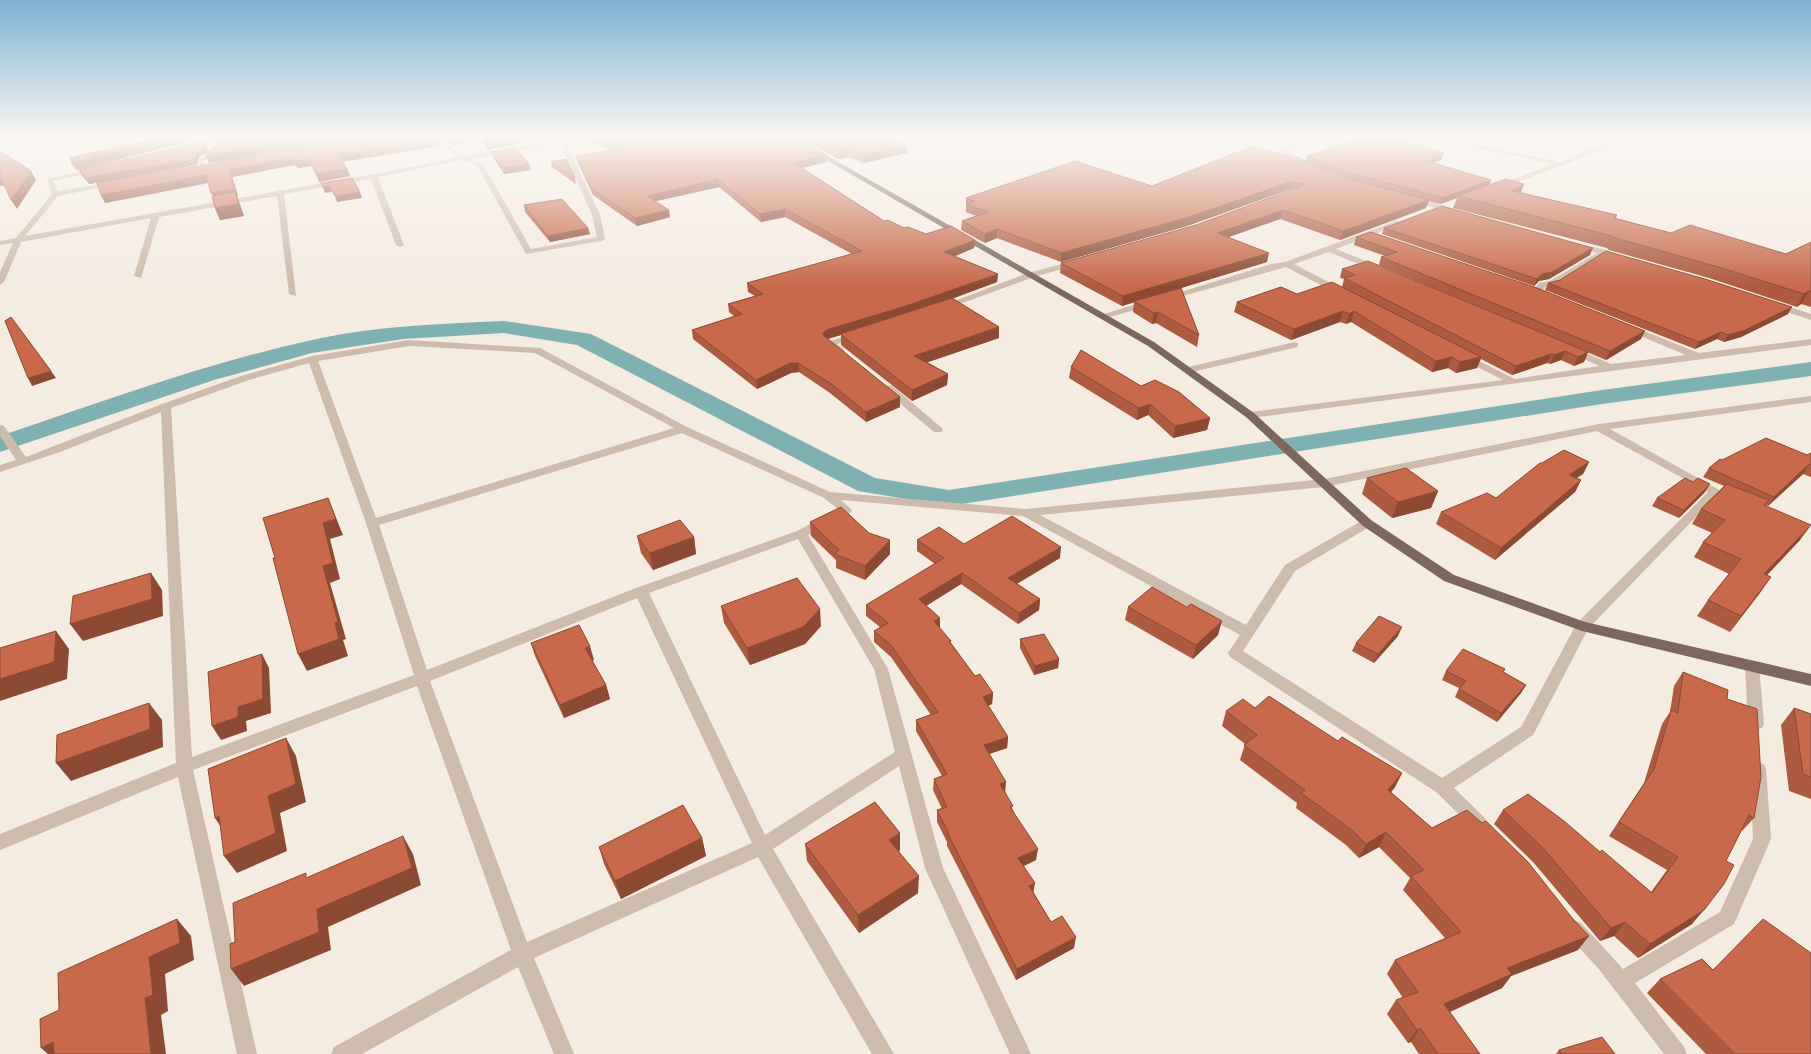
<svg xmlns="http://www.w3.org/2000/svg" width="1811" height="1054" viewBox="0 0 1811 1054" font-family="'DM Sans',sans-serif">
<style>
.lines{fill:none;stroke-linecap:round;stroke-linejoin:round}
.canal{fill:#7fb0b2;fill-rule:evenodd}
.minor{fill:#cdbbac;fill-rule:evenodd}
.major{fill:#7d675c;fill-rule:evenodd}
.wall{fill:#ac5a40}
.shaded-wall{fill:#8c4a34}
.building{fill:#c8694b;stroke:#8c4a34}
</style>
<rect width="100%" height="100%" fill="#f4ebe1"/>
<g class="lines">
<path class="canal" d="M504,321L591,334L875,478L949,490L1602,390L1811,362V376L1602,404L949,506L858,491L577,345L504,333L403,339L312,353L214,380L0,452V436C102,402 203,364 308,341C372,326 439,324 504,321Z"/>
<g class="minor">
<polygon points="212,139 223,139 188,149 185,147"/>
<path d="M434,139H441L464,156L559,139H580L566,143L600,215L605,239L601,241L526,254L477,165L463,160L378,177L404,245L400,247L396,245L371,179L284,194L296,296L289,294L277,196L159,217L141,278L134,276L151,218L21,242L4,282L0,285V272L13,243L0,245V241L16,238L52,194L47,179L96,168L98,169V171L53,181L58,191L114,182L117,184L58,196L25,236L374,174L458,157ZM560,144L592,215L597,237L531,249L483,164L471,159Z"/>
<polygon points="1313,139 1323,139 1287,150 1308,164 1308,166 1304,166 1279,150"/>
<polygon points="1435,139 1448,139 1560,162 1615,139 1624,139 1564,165 1498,189 1496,188 1496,186 1553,164"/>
<polygon points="212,146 216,146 218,153 205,161 205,163 211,168 208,170 200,165 199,160 212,152"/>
<polygon points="1408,197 1414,197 1461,211 1454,213 1408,201"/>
<polygon points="1396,221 1403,223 1336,249 1381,267 1381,271 1375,271 1329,252 1294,264 1344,290 1344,294 1338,294 1286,267 1172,299 1166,299 1165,297 1271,264 1285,262"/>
<polygon points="1574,243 1607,250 1624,257 1620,259 1604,255 1556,285 1545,287 1540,294 1534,294 1533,292 1539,283 1550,281 1597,253 1574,247"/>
<polygon points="1076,260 1079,260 1079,264 1034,277 946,309 943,310 939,307 1028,273"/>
<polygon points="1149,300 1152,301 1152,305 1103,319 1098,316"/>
<polygon points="1775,302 1811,314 1811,320 1772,307 1772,303"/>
<polygon points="1629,325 1699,353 1811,339 1811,345 1250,418 1245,415 1250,412 1503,380 1462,359 1462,355 1465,354 1515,379 1599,366 1569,352 1567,350 1572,347 1611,364 1686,355 1626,330 1626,326"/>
<polygon points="857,332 860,333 860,337 837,344 844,349 844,353 838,353 825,343"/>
<path d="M409,340L540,348L687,427L830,492L1026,509L1324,479L1599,424L1811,396V402L1610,429L1721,491L1588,629L1533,735L1454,788L1484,817L1487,822L1484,827L1478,829L1472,827L1436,792L1230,657L1228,653L1240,635L1023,516L841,500L852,510L850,513L808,535L888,669L943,868L1031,1054H1010L925,868L899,766L773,849L894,1054H872L758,857L534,958L574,1054H554L518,967L362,1054H331L334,1047L511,950L417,686L193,770L257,1054H237L178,777L0,850V834L176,763L161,412L60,452L0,472V465L16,460L0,436V425L4,426L26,457L162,404L241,376L312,356ZM409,346L535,353L674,428L376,518L318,361ZM309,363L366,523L414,675L192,757L171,408L249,380ZM1597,431L1708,492L1577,623L1521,727L1442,778L1243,651L1295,571L1371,526L1373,523L1371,520H1363L1285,565L1246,625L1040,515L1324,487ZM682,433L824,498L838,509L797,531L636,588L427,670L379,525ZM798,539L874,669L895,752L765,835L649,593ZM637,598L752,843L527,942L430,681Z"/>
<polygon points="1295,342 1298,343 1298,347 1188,373 1183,370 1184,368"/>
<polygon points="888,385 892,386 942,428 943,430 942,432 934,432 884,390 883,388 884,386"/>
<polygon points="1752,661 1757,662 1759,666 1764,724 1762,728 1756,730 1750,728 1748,724 1745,666 1747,662"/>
<polygon points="1758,762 1764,764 1766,769 1771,839 1734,924 1635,983 1684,1047 1687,1054 1664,1054 1598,968 1567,935 1565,929 1567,923 1574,920 1581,923 1623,969 1720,912 1753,839 1750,769 1752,764"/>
</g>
<polygon class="major" points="790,139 798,139 1154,342 1254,413 1371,520 1454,575 1585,622 1811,674 1811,686 1582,631 1444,581 1363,526 1246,417 1148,346"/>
</g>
<g class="wall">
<polygon points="155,139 77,170 72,165 69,158"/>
<polygon points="438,139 440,146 343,161 347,169 350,176 319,182 312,166 298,168 294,165 232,177 238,196 237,196 244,216 220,220 215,208 213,196 209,183 105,203 205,165 290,148 209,163 205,154 217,147"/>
<polygon points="444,139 520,139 521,141 518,144 488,150 481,139 452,145"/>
<polygon points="586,139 798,139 826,162 802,168 884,221 926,234 975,240 974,248 954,256 998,274 997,282 952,299 999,338 927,362 948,374 947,385 912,401 841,345 841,335 828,339 900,407 866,422 830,393 799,372 791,373 757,389 693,339 692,330 734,316 729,312 728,304 755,296 748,292 747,283 852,254 785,217 761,222 719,187 656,201 670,217 637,226 593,195 578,163 576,156 611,150"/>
<polygon points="802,139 892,139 907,153 863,163 849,157 838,159"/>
<polygon points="204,141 209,151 199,157 197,165 89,184 82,176 79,170"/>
<polygon points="491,152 529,164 531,170 504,174 493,157"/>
<polygon points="1307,156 1442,159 1433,163 1491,180 1489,185 1617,215 1616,218 1671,233 1786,254 1811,242 1811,307 1801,304 1797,307 1709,278 1609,250 1607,248 1453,208 1457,198 1440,204 1428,201 1426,208 1340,240 1280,219 1228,237 1267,262 1157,295 1199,335 1197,347 1156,323 1152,324 1133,312 1134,302 1122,306 1060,273 1061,263 1196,225 1293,190 1291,189 1187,226 1061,262 997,238 985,243 961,230 962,221 976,216 966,212 966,198 1152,186 1306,161"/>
<polygon points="551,162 575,178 576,184 552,167"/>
<polygon points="524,205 588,228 590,234 550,242 525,212"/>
<polygon points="1384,228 1590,255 1549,279 1539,281 1534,286 1382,234"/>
<polygon points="1356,237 1641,339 1606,360 1379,265 1381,257 1385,256 1354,245"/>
<polygon points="1342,269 1588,352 1584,362 1574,366 1561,360 1550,364 1547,363 1512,375 1481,359 1477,368 1456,373 1448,368 1432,372 1351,322 1346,324 1340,322 1291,340 1234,312 1237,302 1297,294 1342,287 1344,279 1340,278"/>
<polygon points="1548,283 1788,314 1741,337 1724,342 1717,339 1695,349 1545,290"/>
<polygon points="1071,367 1141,386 1210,418 1207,430 1173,438 1148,415 1137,420 1069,378"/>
<polygon points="1811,453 1811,477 1803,474 1768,506 1766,505 1765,506 1800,540 1767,575 1771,577 1730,632 1697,616 1708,600 1729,574 1694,557 1703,542 1712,533 1692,524 1701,509 1724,486 1703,477 1709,468 1722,460 1807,455"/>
<polygon points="1589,462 1583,474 1576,478 1581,480 1575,492 1495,560 1436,524 1441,512 1496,498 1542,463"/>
<polygon points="1367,478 1438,491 1431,508 1392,518 1362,494"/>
<polygon points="1705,492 1679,518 1652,506 1657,498"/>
<polygon points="810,522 890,554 865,580 836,568 836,560 811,536"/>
<polygon points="637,536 694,537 696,554 653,570 641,553"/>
<polygon points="917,540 964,544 1060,558 1017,584 1040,599 1039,610 1018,624 961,584 926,606 940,629 951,641 951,643 975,676 993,693 992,704 988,706 1008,737 1007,748 989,754 1013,810 1036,860 1024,866 1034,893 1051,922 1074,948 1016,980 947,846 947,842 937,822 937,810 942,809 933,790 934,779 942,776 916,731 916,720 931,715 891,657 874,642 874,631 880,627 866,616 866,605 935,564 917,551"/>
<polygon points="721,606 821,626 805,644 750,665 724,623"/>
<polygon points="1128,607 1218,635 1193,659 1125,620"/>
<polygon points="1398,636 1374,663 1352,651 1356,643"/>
<polygon points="1020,639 1059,659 1058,668 1034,675 1020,648"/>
<polygon points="531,643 594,660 592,660 606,685 610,699 564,718 535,656"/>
<polygon points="1446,671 1504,672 1526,685 1521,693 1497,722 1455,697 1459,688 1442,680"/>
<polygon points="1683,672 1727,699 1754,818 1742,831 1741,831 1692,924 1638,958 1614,936 1600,941 1533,862 1494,824 1503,810 1600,852 1651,892 1667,870 1609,836 1644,783 1662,724 1670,712 1674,686"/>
<polygon points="1255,708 1338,741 1402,773 1395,787 1391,792 1432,828 1578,950 1511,976 1502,988 1450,1012 1480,1054 1419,1054 1411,1042 1408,1043 1387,1014 1396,1000 1403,998 1387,974 1395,960 1445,938 1403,890 1410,878 1379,847 1359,858 1346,845 1296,808 1297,803 1240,760 1245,744 1222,726 1226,711"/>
<polygon points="1794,708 1811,714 1811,799 1789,791 1781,725"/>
<polygon points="702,838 706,856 621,899 604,864 599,847"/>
<polygon points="805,844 900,850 899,851 918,893 859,933 807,861"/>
<polygon points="1713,970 1811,1054 1706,1054 1647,993 1660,979"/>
<polygon points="1559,1050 1615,1054 1556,1054"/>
</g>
<g class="shaded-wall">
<polygon points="168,139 199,139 77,170 73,162"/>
<polygon points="300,139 341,139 209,163 206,156"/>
<polygon points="438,139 440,146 342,162 339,155"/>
<polygon points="451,139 481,139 452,145"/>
<polygon points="507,139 520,139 521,141 518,144 488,150 486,143"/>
<polygon points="206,146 209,151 199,157 197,165 89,184 86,178 197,152"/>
<polygon points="907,146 907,153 863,163 863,156"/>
<polygon points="849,149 849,157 838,159 837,152"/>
<polygon points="1444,153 1442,159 1425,167 1426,161"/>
<polygon points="826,155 826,162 794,170 794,163"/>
<polygon points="291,158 294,165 232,177 238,196 237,196 244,216 220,220 215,208 215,200 211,193 229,170"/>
<polygon points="309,158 312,166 298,168 295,161"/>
<polygon points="529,164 531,170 504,174 503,168"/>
<polygon points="347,169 350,176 319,182 317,174"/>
<polygon points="31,171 36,180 17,209 11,200"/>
<polygon points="0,175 6,185 0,186"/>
<polygon points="206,175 210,182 105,203 101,195"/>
<polygon points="718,179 719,187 648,203 647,196"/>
<polygon points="1491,180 1489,186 1457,196 1457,198 1440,204 1442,198"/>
<polygon points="1293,181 1291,189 1187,226 1061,262 1061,253"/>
<polygon points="1524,184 1520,195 1512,191"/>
<polygon points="330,186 332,192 325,193 323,187"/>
<polygon points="360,192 362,198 337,202 335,196"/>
<polygon points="1429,200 1426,208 1340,240 1343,231"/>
<polygon points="785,209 785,217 761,222 760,214"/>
<polygon points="669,210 670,217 637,226 635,218"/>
<polygon points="1283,210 1280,219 1215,242 1217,233"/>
<polygon points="588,228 590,234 550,242 548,236"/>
<polygon points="997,229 997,238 985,243 985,234"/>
<polygon points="975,240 974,248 944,261 944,252"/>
<polygon points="1593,248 1590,255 1549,279 1539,281 1534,286 1537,279 1542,274"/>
<polygon points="1269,253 1267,262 1122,306 1123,296"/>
<polygon points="998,274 997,282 906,315 840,334 841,335 826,339 824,342 823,333 826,330"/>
<polygon points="1809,291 1801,304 1797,307 1804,294"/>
<polygon points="1792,307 1788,314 1741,337 1724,342 1728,335"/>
<polygon points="1343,311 1340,322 1291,340 1294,329"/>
<polygon points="1354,311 1351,322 1346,324 1349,314"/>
<polygon points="1158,312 1156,323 1152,324 1154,313"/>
<polygon points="999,327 999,338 914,367 914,356"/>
<polygon points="1645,331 1641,339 1606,360 1610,351"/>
<polygon points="1721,332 1717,339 1695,349 1699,342"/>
<polygon points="1565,351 1561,360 1550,364 1554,355"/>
<polygon points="1588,352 1584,362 1574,366 1578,357"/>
<polygon points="1551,354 1547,363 1512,375 1516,366"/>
<polygon points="1452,357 1448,368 1432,372 1436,361"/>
<polygon points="1481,357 1477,368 1456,373 1460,362"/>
<polygon points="790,363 798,363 799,372 791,373 757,389 756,380"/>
<polygon points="51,371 56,378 32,386 28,378"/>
<polygon points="948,374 947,385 912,401 912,390"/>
<polygon points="900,397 900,407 866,422 866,412"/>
<polygon points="1150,404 1148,415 1137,420 1139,408"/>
<polygon points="1210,418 1207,430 1173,438 1175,426"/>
<polygon points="1589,462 1583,474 1563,487 1569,475"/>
<polygon points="1809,464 1803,474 1768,506 1774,497"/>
<polygon points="1581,480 1575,492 1495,560 1501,548"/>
<polygon points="1710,484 1705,492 1679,518 1684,510"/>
<polygon points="1438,491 1431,508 1392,518 1398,502"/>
<polygon points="328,498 343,535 330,539 340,579 330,583 346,639 343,640 348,656 307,671 298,654 335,623 323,566 323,523"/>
<polygon points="1811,525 1800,540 1753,590 1764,574"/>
<polygon points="694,537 696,554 653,570 650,553"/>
<polygon points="890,540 890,554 865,580 865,566"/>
<polygon points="1061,547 1060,558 1007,589 1008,578"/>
<polygon points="151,573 162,590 163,616 83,641 70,624"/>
<polygon points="962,573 961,584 918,611 919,599"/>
<polygon points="1771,577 1760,593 1730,632 1741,616"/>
<polygon points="1040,599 1039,610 1018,624 1019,613"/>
<polygon points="820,609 821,626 805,644 750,665 747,648"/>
<polygon points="940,618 940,629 934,621"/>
<polygon points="1222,621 1218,635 1193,659 1196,645"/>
<polygon points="1402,627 1398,636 1374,663 1378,654"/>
<polygon points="56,631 69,649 67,679 0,701 0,679"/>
<polygon points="590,646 594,660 589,662 585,648"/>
<polygon points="262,654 269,668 271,713 246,721 247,731 221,740 212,726 238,707"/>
<polygon points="1059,659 1058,668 1034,675 1035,666"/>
<polygon points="606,685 610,699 564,718 560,705"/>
<polygon points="1526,685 1521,693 1497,722 1501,713"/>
<polygon points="993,693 992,704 982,708 983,697"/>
<polygon points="149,703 162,720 163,747 71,781 56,763"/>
<polygon points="1008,737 1007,748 983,756 984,745"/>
<polygon points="286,738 296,756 306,802 280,813 287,851 237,873 224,856"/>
<polygon points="1402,773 1395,787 1382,804 1388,790"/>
<polygon points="1006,782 1005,794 1000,784"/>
<polygon points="219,816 227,836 215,818"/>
<polygon points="1386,832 1379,847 1359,858 1366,844"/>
<polygon points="900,833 900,850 889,857 889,840"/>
<polygon points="403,836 413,854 421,885 328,927 331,950 244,986 231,969"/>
<polygon points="702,838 706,856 621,899 615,881"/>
<polygon points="1038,849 1036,860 1017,869 1018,858"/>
<polygon points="919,876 918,893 859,933 858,915"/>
<polygon points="1035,883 1033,894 1029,886"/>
<polygon points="1704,910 1692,924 1638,958 1650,944"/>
<polygon points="177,919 191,936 194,960 165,974 168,1011 161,1015 166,1054 151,1054 145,998 149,957"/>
<polygon points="1625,922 1614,936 1600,941 1611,928"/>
<polygon points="1589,936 1578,950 1511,976 1502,988 1435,1018 1444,1004 1507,968"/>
<polygon points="1076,937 1074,948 1016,980 1017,969"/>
<polygon points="1420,1028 1411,1042 1408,1043 1417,1030"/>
<polygon points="53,1042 67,1054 48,1054 41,1048"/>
</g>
<g class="building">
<polygon points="155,139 168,139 73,162 69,158"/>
<polygon points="214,139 300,139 206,156 205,154 217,147"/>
<polygon points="338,139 438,139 339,155 347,169 317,174 309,158 295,161 291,158 229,170 235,189 211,193 206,175 101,195 97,183 205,165"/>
<polygon points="484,139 507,139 486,143"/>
<polygon points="600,139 798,139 826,155 794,163 884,221 888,220 904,228 908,227 926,234 951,226 975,240 944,252 998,274 906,306 826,330 823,333 823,335 900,397 866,412 830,383 798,363 790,363 756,380 692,330 742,314 728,304 763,294 747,283 862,251 785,209 760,214 718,179 647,196 669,210 635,218 591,188 576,156 621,149"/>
<polygon points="814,139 892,139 907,146 863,156 849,149 837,152"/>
<polygon points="1356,139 1396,139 1444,153 1426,161 1491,180 1442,198 1347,172 1307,156"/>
<polygon points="204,141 206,146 197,152 195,159 86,178 79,170"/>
<polygon points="1253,146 1295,158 1298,157 1312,164 1353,180 1429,200 1343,231 1283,210 1217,233 1269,253 1123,296 1061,263 1196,225 1302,186 1303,184 1293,181 1189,217 1061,253 997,229 985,234 962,221 988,212 966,204 974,201 966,198 1075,161 1152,186"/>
<polygon points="515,148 529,164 503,168 491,152"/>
<polygon points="0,151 31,171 11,200 0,175"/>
<polygon points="566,159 575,178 551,162"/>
<polygon points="352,178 360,192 335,196 330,186 323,187 321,183"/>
<polygon points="1506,179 1524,184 1512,191 1617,215 1613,218 1671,233 1690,225 1786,254 1811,242 1811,292 1809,291 1804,294 1715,266 1615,238 1612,236 1457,196"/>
<polygon points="235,192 239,204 215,208 212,196"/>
<polygon points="562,199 588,228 548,236 524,205"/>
<polygon points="1442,206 1593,248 1552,272 1542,274 1537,279 1384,228"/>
<polygon points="1371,232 1537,288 1645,331 1610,351 1381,257 1397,252 1356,237"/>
<polygon points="1606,251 1705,279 1792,307 1745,330 1728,335 1721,332 1699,342 1548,283 1560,280"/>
<polygon points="1368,261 1588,352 1578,357 1565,351 1554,355 1551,354 1516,366 1344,278 1355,275 1342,269"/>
<polygon points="1332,282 1481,357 1460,362 1452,357 1436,361 1354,311 1349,314 1343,311 1294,329 1237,302 1281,287 1297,294"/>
<polygon points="1181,288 1199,335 1158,312 1154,313 1134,301"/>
<polygon points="952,298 999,327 914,356 948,374 912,390 840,334"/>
<polygon points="11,317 51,371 28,378 5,321"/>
<polygon points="1081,350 1141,386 1155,380 1179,392 1210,418 1175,426 1150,404 1139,408 1071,367"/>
<polygon points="1766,438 1807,455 1811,453 1811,465 1809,464 1774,497 1709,468 1720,459 1722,460"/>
<polygon points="1564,450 1589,462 1569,475 1581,480 1501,548 1441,512 1487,493 1496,498 1540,463 1542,463"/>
<polygon points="1406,468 1438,491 1398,502 1367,478"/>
<polygon points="1685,478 1693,482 1698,478 1710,484 1684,510 1657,498"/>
<polygon points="1727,484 1769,500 1764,505 1811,525 1764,574 1771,577 1741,616 1708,600 1741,559 1703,542 1725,520 1701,509"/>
<polygon points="328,498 336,519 323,523 333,563 323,566 338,622 335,623 339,639 298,654 273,558 275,558 263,518"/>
<polygon points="841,507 869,533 890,540 865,566 835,554 839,550 810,522"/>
<polygon points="1012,516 1061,547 1008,578 1040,599 1019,613 962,573 919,599 940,618 934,621 951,641 949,641 975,676 980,674 993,693 983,697 1008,737 984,745 1006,782 1000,784 1013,806 1010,807 1038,849 1018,858 1035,883 1029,886 1051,922 1062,916 1076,937 1017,969 948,834 949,834 937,810 947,807 934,779 947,774 916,720 938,712 891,645 874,631 888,623 866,605 944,558 917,540 939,527 964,544"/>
<polygon points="680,520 694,537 650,553 637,536"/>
<polygon points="151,573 152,599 70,624 73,596"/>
<polygon points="797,578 820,609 803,627 747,648 721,606"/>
<polygon points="1152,587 1187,607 1191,604 1222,621 1196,645 1128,607"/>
<polygon points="1379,616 1402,627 1378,654 1356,643"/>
<polygon points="579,625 590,646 585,648 606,685 560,705 531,643"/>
<polygon points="56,631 54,662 0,679 0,648"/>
<polygon points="1044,634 1059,659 1035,666 1020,639"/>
<polygon points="1463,649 1505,669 1503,672 1526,685 1501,713 1459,689 1466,681 1446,671"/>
<polygon points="262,654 263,699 238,707 238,717 212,726 208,672"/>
<polygon points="1683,672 1728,690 1727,699 1757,709 1761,777 1754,818 1749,815 1726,861 1734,865 1724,884 1704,910 1650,944 1625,922 1611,928 1543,848 1503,810 1528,794 1564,821 1600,852 1602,850 1652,893 1678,857 1619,822 1654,769 1671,710 1678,713"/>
<polygon points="1269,696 1338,741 1342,737 1402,773 1388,790 1432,828 1467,810 1482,823 1486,821 1528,862 1573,919 1589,936 1507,968 1512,974 1444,1004 1480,1054 1438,1054 1420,1028 1417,1030 1396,1000 1418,992 1395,960 1461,932 1411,876 1424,870 1386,832 1366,844 1353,831 1301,793 1305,790 1244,745 1257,735 1226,711 1243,699 1255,708"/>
<polygon points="149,703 150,729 56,763 57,735"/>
<polygon points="1794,708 1811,714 1811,777 1803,774"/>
<polygon points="286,738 296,784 268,796 276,833 224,856 219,816 215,818 208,769"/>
<polygon points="875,802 900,833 889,840 919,876 858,915 805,844"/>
<polygon points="683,805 702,838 615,881 599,847"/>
<polygon points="403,836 412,868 317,909 319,932 231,969 230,944 235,942 233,903 306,873 306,878"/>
<polygon points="177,919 180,943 149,957 153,995 145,998 151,1054 54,1054 53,1042 41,1048 40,1019 59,1010 58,973"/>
<polygon points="1763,919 1811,953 1811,1054 1735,1054 1660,979 1702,959 1713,970"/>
<polygon points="1602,1037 1615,1054 1562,1054 1559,1050"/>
</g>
<linearGradient id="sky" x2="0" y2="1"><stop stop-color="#7eb2d2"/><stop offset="0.48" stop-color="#faf6f2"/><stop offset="1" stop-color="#faf6f2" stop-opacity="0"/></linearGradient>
<rect width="1811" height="287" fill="url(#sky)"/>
</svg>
